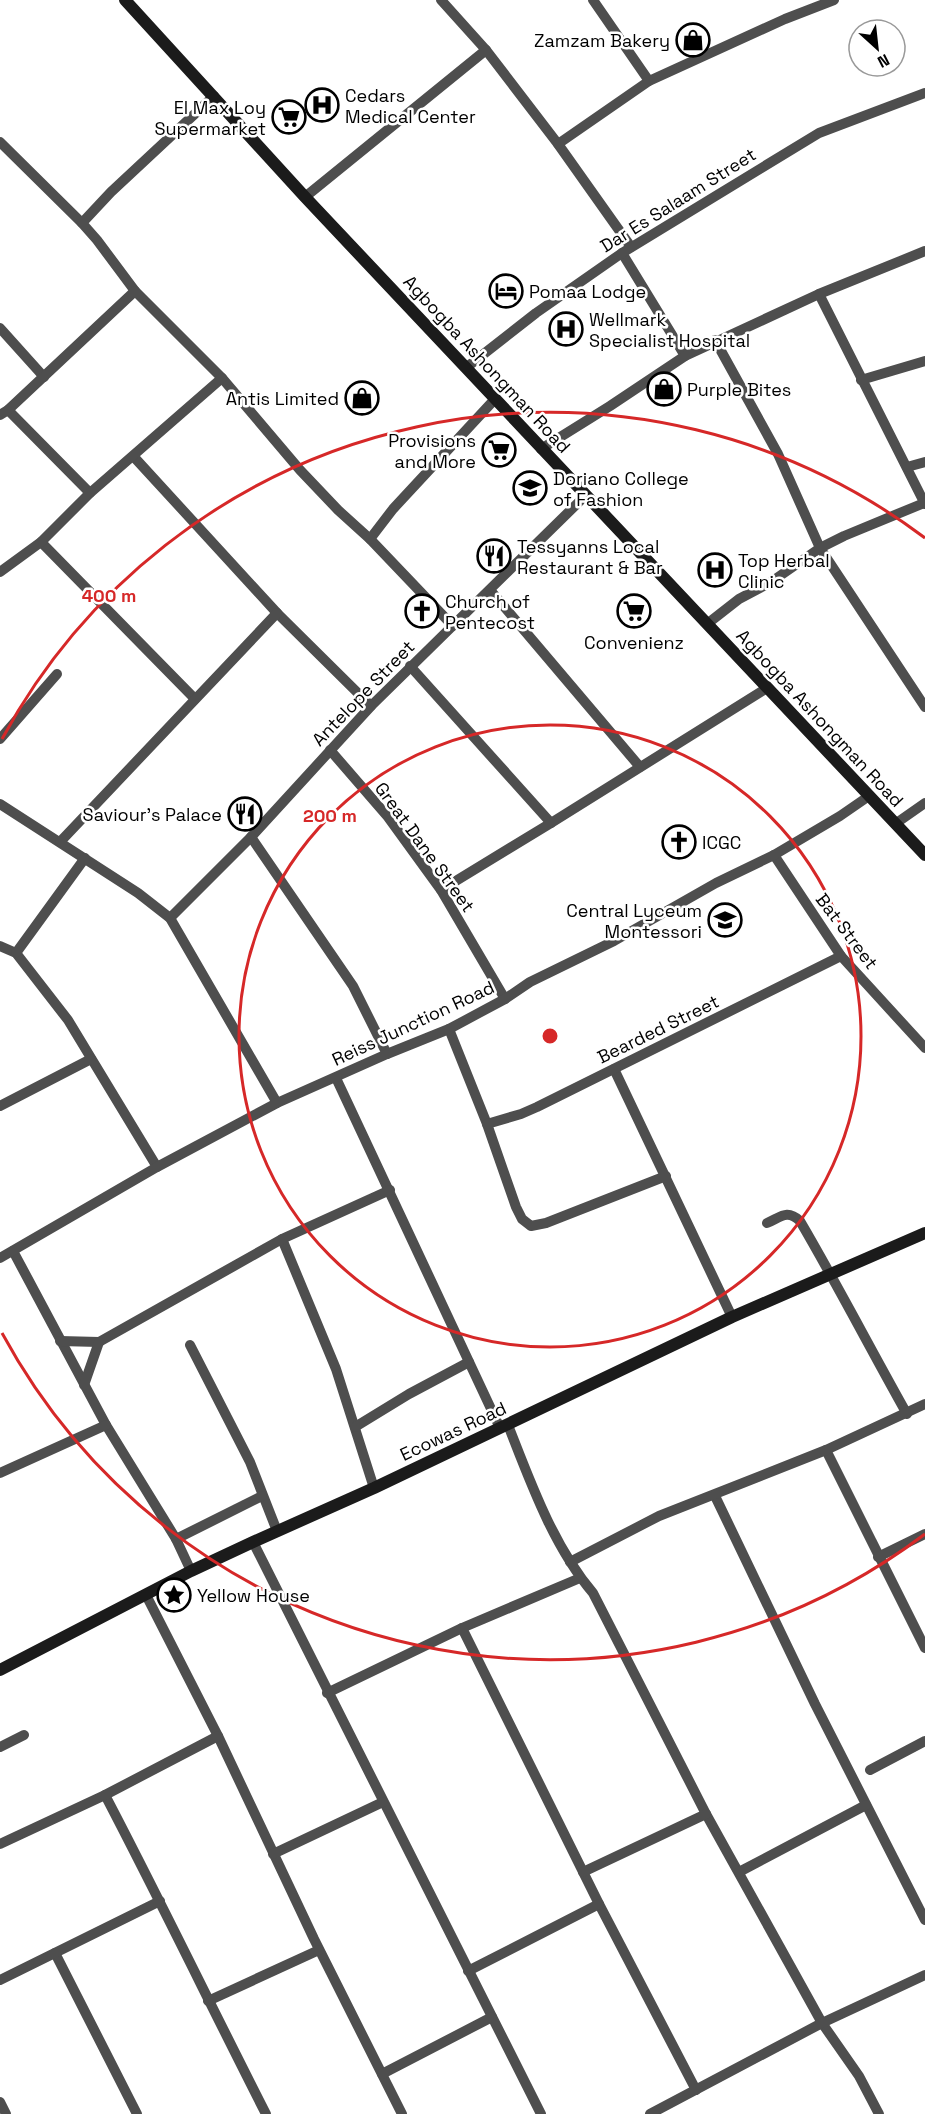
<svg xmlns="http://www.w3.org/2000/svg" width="925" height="2114" viewBox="0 0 925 2114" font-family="'Space Grotesk',sans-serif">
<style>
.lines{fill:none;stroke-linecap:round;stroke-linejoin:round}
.street{stroke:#4e4e4e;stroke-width:10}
.secondary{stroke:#1b1b1b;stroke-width:12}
.ring{fill:none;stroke:#d62828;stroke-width:3}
.labels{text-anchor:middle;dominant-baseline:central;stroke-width:5;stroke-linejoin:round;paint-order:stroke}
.poi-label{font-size:18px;fill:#000;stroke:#fff;text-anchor:start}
.street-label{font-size:18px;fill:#000;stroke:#fff}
.centre{fill:#d62828;stroke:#fff;stroke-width:3}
.ring-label{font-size:18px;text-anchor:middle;font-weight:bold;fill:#d62828;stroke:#fff;stroke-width:5;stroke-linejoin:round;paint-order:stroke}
</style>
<rect width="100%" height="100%" fill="#fff"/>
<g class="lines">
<g class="street">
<polyline points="441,0 486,50 558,144 631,247"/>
<polyline points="593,0 649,81"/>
<polyline points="0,142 82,223"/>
<polyline points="558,144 649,81 785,19 834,0"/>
<polyline points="305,197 486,50"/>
<polyline points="622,253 685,356"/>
<polyline points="135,291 97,240 82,223 111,192 214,96"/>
<polyline points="819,294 925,504"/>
<polyline points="0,328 44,377"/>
<polyline points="715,340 778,454 820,548 925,707"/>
<polyline points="467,367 536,313 622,253 819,133 925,93"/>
<polyline points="861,380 925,361"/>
<polyline points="8,410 90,493"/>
<polyline points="0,415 8,410 135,291 222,378 300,470 338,510 370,539 453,626"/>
<polyline points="541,449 610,406 685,356 819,294 925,251"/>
<polyline points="134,457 277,613 371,706"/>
<polyline points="907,467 925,462"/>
<polyline points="370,539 393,509 495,399"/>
<polyline points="41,542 195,699"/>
<polyline points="0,572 41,542 90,493 222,378"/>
<polyline points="490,590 640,767"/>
<polyline points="707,624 739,599 771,582 820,548 844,536 924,503"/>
<polyline points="410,666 551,823"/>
<polyline points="0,739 57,674"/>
<polyline points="330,750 388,817 441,890 505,999"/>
<polyline points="0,804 138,893 170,918 277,1103"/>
<polyline points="895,824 925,803"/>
<polyline points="251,837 353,986 387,1054"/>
<polyline points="60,842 277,613"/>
<polyline points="774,855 841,956 925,1048"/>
<polyline points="441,890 551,823 767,688"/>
<polyline points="170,918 251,837 371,706 585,496"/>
<polyline points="0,946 16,953 68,1020 157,1167"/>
<polyline points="16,953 85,858"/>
<polyline points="449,1029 487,1124 516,1207 522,1219 531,1226 546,1223 666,1176"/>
<polyline points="614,1069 732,1317"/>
<polyline points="336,1078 500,1428"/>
<polyline points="0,1106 91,1059"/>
<polyline points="487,1124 521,1114 537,1107 841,956"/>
<path d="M767,1223C781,1217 787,1209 800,1221C837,1284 871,1350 907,1414"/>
<polyline points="282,1239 336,1369 374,1488"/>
<polyline points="13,1251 106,1425 176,1539 191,1571"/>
<polyline points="0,1258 157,1167 277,1103 387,1054 449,1029 505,999 530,982 614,941 716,883 774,855 840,816 869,796"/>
<polyline points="60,1341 99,1342 282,1239 390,1190"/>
<polyline points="190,1345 250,1462 277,1531"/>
<polyline points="84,1385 99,1342"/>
<path d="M508,1425C530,1481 553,1546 593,1593L706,1814L822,2023L859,2076L879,2114"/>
<polyline points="355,1427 409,1394 469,1362"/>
<polyline points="826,1450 925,1648"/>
<polyline points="0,1473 106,1425"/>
<polyline points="715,1496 815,1704 925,1920"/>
<polyline points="176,1539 262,1496"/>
<polyline points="253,1542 541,2114"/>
<polyline points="878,1557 925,1534"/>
<polyline points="570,1562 659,1516 826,1450 925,1404"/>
<polyline points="146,1595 218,1736 314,1939 402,2114"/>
<polyline points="462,1628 599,1904 696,2090"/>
<polyline points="327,1693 462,1628 580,1578"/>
<polyline points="0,1747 24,1735"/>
<polyline points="870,1770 925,1741"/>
<path d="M105,1795C160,1900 212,2008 266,2114"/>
<polyline points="0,1844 105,1795 218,1736"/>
<polyline points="273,1854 383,1802"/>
<polyline points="583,1872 706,1814"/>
<polyline points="739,1872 866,1805"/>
<polyline points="55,1953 137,2114"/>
<polyline points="468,1971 599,1904"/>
<polyline points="0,1980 160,1901"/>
<polyline points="208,2001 319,1950"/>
<polyline points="382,2074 492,2017"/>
<polyline points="0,2102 6,2114"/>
<polyline points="650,2114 822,2023 925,1975"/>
</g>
<g class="secondary">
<polyline points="125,0 305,197 925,855"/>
<polyline points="0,1670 191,1571 253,1542 374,1488 732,1317 925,1233"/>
</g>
</g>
<g class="ring">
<circle cx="550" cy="1036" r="311"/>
<path d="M925 1534A623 623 0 0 1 2 1333M2 739A623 623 0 0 1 925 538"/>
</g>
<defs>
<symbol id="shop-ring" viewBox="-11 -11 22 22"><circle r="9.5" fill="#fff" stroke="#000" stroke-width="1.5"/><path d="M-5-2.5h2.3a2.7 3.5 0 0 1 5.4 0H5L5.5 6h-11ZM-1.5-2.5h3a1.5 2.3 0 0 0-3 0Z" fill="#000"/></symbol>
<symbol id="hospital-ring" viewBox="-11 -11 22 22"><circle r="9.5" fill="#fff" stroke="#000" stroke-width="1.5"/><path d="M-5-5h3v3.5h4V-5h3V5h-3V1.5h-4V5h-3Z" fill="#000"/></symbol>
<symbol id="supermarket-ring" viewBox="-11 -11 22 22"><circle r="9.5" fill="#fff" stroke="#000" stroke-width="1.5"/><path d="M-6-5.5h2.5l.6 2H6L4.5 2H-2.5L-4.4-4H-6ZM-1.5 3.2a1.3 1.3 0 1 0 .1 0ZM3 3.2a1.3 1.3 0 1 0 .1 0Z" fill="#000"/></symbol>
<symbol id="hotel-ring" viewBox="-11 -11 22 22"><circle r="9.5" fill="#fff" stroke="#000" stroke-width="1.5"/><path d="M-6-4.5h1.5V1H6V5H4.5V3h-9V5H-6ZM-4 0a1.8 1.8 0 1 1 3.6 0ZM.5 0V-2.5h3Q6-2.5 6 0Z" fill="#000"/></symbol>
<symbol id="university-ring" viewBox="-11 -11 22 22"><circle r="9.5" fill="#fff" stroke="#000" stroke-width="1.5"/><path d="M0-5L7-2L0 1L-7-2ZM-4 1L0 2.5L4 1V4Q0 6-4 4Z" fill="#000"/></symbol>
<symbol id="restaurant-ring" viewBox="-11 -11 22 22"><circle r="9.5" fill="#fff" stroke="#000" stroke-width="1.5"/><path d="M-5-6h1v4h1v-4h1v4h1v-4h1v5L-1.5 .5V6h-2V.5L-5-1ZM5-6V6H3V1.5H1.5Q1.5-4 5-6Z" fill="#000"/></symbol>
<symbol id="church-ring" viewBox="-11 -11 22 22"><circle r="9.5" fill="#fff" stroke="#000" stroke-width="1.5"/><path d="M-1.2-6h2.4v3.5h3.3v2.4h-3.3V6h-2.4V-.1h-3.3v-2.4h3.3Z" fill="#000"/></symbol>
<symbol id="school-ring" viewBox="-11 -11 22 22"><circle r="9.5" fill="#fff" stroke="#000" stroke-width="1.5"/><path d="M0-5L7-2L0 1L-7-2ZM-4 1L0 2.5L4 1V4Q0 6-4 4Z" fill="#000"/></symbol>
<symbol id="sight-ring" viewBox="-11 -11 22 22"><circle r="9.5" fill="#fff" stroke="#000" stroke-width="1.5"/><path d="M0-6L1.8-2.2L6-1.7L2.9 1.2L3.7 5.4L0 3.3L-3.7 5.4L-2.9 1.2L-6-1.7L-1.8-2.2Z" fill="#000"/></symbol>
</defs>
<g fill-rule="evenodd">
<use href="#shop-ring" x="674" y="21" width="38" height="38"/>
<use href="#hospital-ring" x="303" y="86" width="38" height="38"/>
<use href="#supermarket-ring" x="270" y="98" width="38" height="38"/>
<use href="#hotel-ring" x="487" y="272" width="38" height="38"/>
<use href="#hospital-ring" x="547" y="310" width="38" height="38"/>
<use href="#shop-ring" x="645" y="370" width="38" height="38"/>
<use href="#shop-ring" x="343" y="379" width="38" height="38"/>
<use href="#supermarket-ring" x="480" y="431" width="38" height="38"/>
<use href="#university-ring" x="511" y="469" width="38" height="38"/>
<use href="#restaurant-ring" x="475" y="537" width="38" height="38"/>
<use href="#hospital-ring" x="696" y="551" width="38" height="38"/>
<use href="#church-ring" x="403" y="592" width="38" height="38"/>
<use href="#supermarket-ring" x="615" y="592" width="38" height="38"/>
<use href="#restaurant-ring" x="226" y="795" width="38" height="38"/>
<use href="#church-ring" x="660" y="823" width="38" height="38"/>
<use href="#school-ring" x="706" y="901" width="38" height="38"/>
<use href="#sight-ring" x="155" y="1576" width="38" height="38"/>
</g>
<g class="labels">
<g class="poi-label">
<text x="670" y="40" text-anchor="end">Zamzam Bakery</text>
<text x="345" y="95">Cedars<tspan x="345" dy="21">Medical Center</tspan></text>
<text x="266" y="107" text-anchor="end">El Max Loy<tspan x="266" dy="21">Supermarket</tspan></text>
<text x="529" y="291">Pomaa Lodge</text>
<text x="589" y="319">Wellmark<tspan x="589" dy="21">Specialist Hospital</tspan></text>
<text x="687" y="389">Purple Bites</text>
<text x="339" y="398" text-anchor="end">Antis Limited</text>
<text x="476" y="440" text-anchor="end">Provisions<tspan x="476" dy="21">and More</tspan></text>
<text x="553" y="478">Doriano College<tspan x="553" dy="21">of Fashion</tspan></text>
<text x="517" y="546">Tessyanns Local<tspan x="517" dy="21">Restaurant &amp; Bar</tspan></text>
<text x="738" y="560">Top Herbal<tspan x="738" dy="21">Clinic</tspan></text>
<text x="445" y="601">Church of<tspan x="445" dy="21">Pentecost</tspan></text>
<text x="634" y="642" text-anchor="middle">Convenienz</text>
<text x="222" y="814" text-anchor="end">Saviour's Palace</text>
<text x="702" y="842">ICGC</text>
<text x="702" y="910" text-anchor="end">Central Lyceum<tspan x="702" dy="21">Montessori</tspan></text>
<text x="197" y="1595">Yellow House</text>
</g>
<g class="street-label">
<text transform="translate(678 200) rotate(-32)">Dar Es Salaam Street</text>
<text transform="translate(487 364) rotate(47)">Agbogba Ashongman Road</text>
<text transform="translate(363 693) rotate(-46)">Antelope Street</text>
<text transform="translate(820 718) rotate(47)">Agbogba Ashongman Road</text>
<text transform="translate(425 847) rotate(54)">Great Dane Street</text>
<text transform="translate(847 931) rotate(53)">Bat Street</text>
<text transform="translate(413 1023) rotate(-25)">Reiss Junction Road</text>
<text transform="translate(658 1029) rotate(-26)">Bearded Street</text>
<text transform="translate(453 1431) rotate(-25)">Ecowas Road</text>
</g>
</g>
<circle cx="550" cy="1036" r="9" class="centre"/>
<g class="ring-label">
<text x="109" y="602">400 m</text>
<text x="330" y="822">200 m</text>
</g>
<g transform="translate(877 48) rotate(153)"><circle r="28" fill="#ffffff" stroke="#999999" stroke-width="1.5"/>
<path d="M0-4.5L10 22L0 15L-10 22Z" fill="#000000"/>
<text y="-9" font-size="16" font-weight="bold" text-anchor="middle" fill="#000000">N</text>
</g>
</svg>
